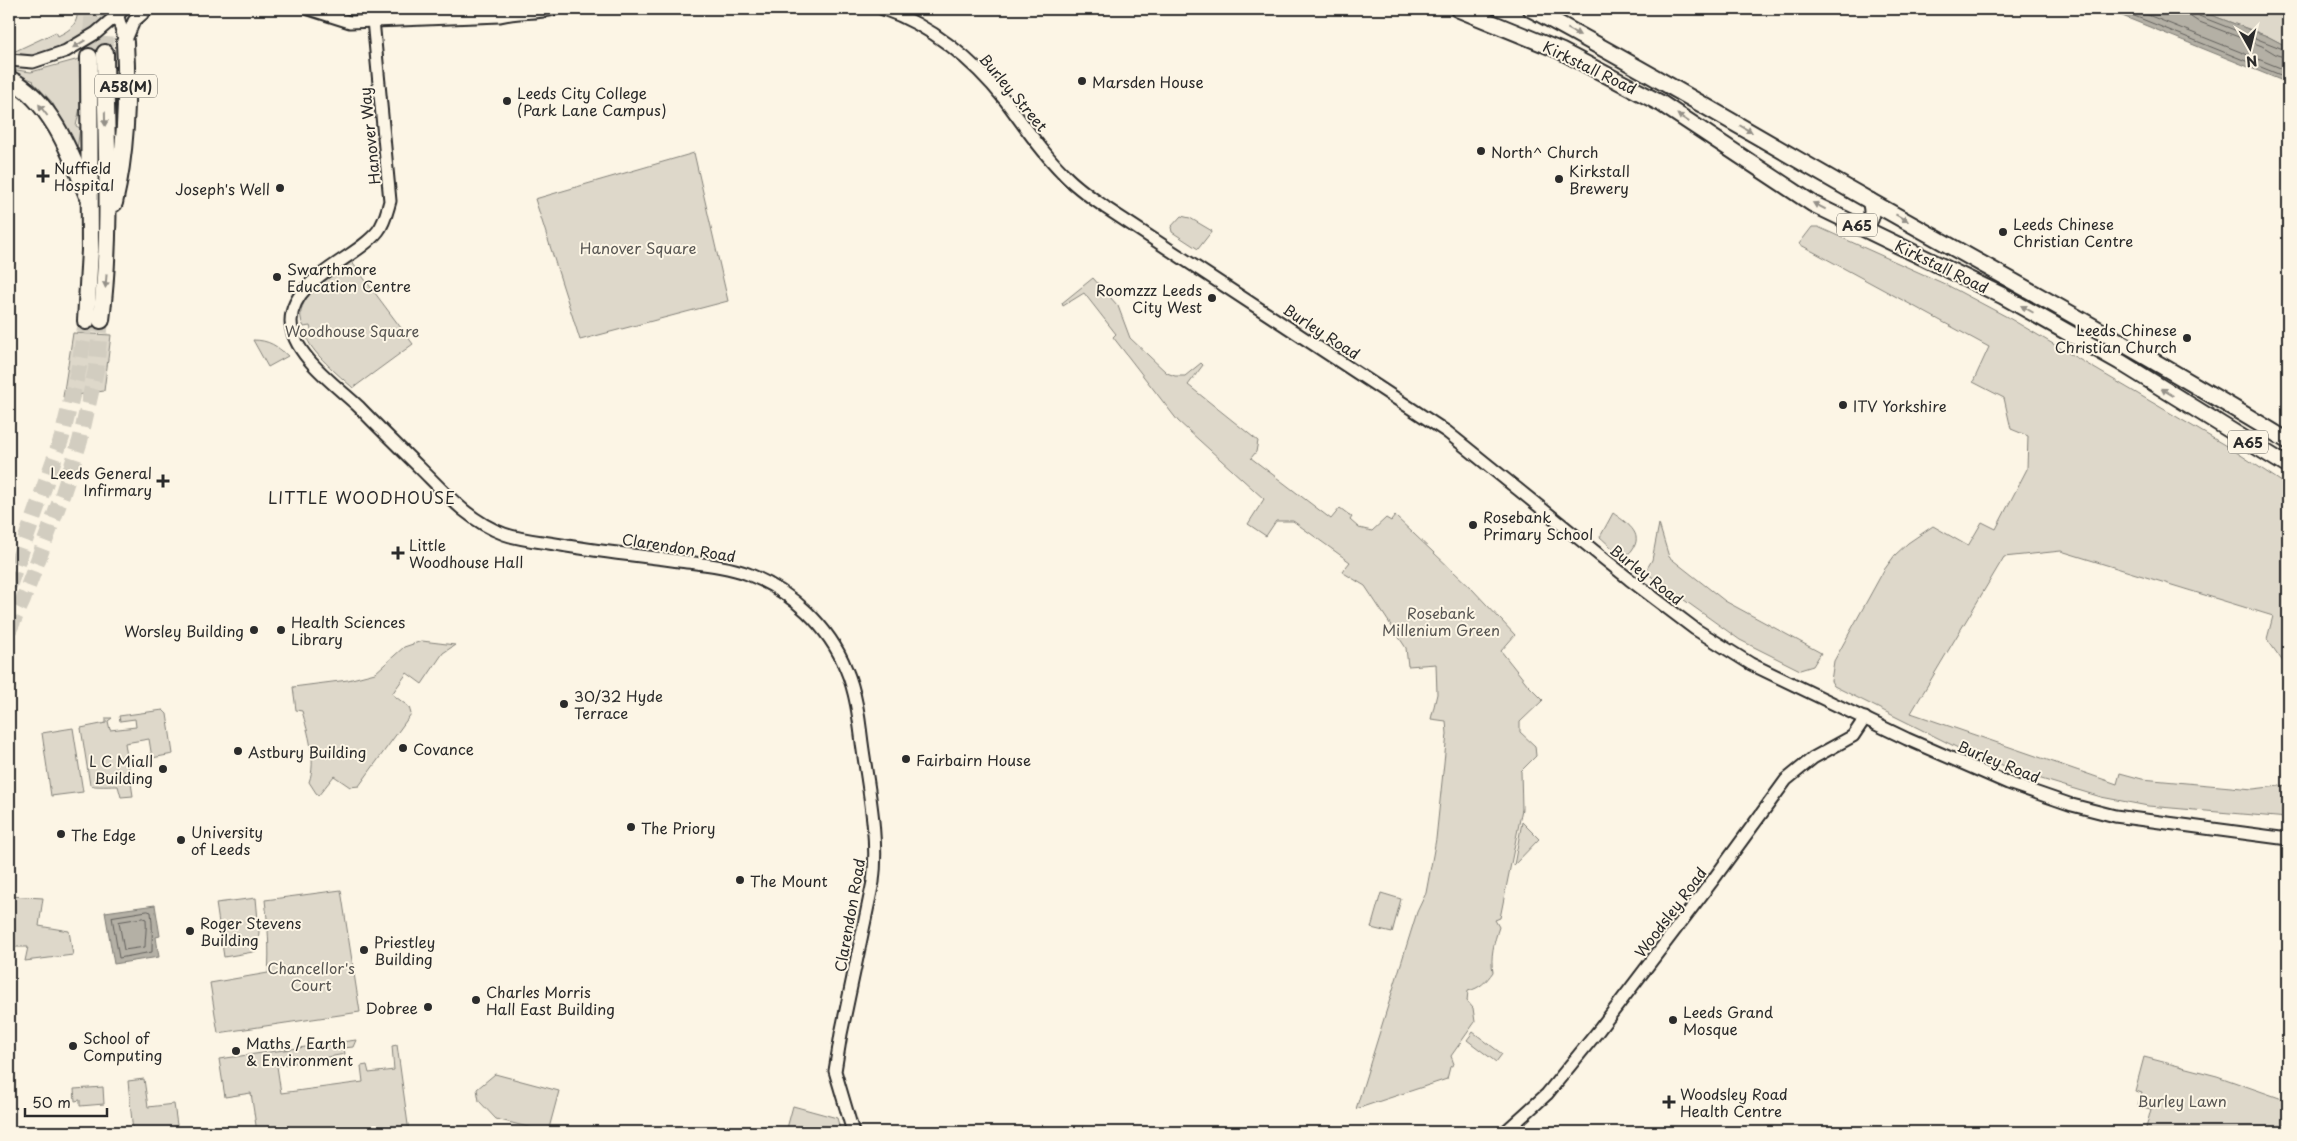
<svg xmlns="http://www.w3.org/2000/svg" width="2297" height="1141" viewBox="0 0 2297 1141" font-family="'Playpen Sans',sans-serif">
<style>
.green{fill:#ded8ca;stroke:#84827a}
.water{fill:#b4b0a5;stroke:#7d7b74}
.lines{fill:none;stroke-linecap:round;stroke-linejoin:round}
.shore{stroke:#62605c;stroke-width:1}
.motorway-tunnel{stroke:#d2cdc0;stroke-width:16;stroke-dasharray:16 8;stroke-linecap:butt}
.tertiary-casing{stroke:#2b2b2b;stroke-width:15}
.primary-casing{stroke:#2b2b2b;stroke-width:19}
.motorway-casing{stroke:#2b2b2b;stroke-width:20}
.tertiary{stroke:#fcf5e5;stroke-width:11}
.primary{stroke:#fcf5e5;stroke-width:15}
.motorway{stroke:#fcf5e5;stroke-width:16}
.oneway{fill:#949088}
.poi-dot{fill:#2b2b2b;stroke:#fcf5e5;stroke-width:2}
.labels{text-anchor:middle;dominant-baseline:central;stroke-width:4;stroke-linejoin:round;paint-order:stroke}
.shield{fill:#fcf5e5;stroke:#6a6863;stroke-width:1}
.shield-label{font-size:14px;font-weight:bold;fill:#2b2b2b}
.street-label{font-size:15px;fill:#2b2b2b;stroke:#fcf5e5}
.poi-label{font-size:15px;fill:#2b2b2b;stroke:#fcf5e5;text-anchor:start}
.park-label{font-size:15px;fill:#585653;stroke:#fcf5e5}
.neighbourhood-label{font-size:16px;letter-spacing:1px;fill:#2b2b2b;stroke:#fcf5e5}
</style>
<rect width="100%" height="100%" fill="#fcf5e5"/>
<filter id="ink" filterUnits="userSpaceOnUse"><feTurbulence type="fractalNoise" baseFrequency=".02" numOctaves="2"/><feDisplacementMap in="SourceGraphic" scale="10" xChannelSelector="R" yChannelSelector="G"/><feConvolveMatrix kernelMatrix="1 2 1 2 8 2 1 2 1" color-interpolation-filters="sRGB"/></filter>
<g filter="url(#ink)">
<g class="green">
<path d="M78,9H99C100,35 50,53 29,56C22,57 15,57 9,57V54L56,32L58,36C72,29 77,25 78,9Z"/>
<polygon points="330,9 362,9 361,14 347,13"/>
<polygon points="392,9 438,9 438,12 385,17 385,13"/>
<polygon points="2195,9 2280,9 2288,12 2288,47 2267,36"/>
<polygon points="79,59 80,108 76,126 80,128 77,149 52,102 33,82 34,81 9,71 9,69 31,72"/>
<polygon points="121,70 116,138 115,71"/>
<polygon points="694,153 728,301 580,340 535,199"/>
<polygon points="1181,216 1190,218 1212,231 1198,249 1172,232 1171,227"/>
<polygon points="1812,227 1818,227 1947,285 2009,318 2233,450 2288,486 2288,666 2286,666 2267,639 2273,616 2061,551 2004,557 1911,713 2117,784 2120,773 2142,779 2253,789 2288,785 2288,818 2148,806 2101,797 2028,775 1958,748 1834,686 1831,681 1834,661 1884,570 1895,555 1908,543 1933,526 1968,546 1982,522 1996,529 2027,469 2028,436 2011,429 2004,398 1973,382 1989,347 1799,244"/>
<path d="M351,261L413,344L353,388C340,376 309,351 306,335L312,334L310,326L304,327C288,299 334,274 351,261Z"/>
<path d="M1093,278L1118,306L1130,338L1167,373L1175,376H1185L1201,363L1203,365L1188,385L1258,441L1256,452L1251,458L1331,519L1340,508L1352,517L1350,520L1359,528L1372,531L1386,518L1391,521L1395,516L1472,589L1515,635L1501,651L1528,685L1543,700L1520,722V732L1535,746L1536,756L1521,771L1522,809L1500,918L1495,920L1499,927C1494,942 1490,957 1493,972C1486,982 1480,988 1468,991L1467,1001L1473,1008L1475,1022L1451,1056L1454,1064L1450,1067L1447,1079L1356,1109L1417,912L1426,893L1436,839L1447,734L1446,721L1431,719L1437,694L1436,664L1408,666L1406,648L1365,586L1342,572L1350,562L1293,521H1276L1266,536L1248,524L1264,499L1178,421L1113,337L1116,334L1084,293L1063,306L1062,303Z"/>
<polygon points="73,333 111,335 104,391 63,397"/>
<path d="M253,340C269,340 277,346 288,356L268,367Z"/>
<path d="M1613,513C1625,522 1645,533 1632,550C1630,553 1626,556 1622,554C1615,552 1606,542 1600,537Z"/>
<polygon points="1659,524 1669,557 1725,601 1821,653 1813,666 1800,670 1740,640 1645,572 1652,560"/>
<path d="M422,641L455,645L443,653L422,684L407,673L392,694L409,707L411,714L359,786L350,787L334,776L318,796L309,782C317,760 308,733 302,711L296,710L293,687L348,680L375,673L404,647Z"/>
<path d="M163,710L167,714L173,754L152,758L149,739L125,743L133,796L121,797L118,786C114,786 93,787 90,785L81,728L106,723V718H112L108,721L110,730L136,727L135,719L120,721L119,716Z"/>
<polygon points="73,728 83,792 51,796 42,733"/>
<polygon points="1522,822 1539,839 1514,865"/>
<path d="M341,890L360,1012L218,1033L210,983L268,973C270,949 268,925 265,900Z"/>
<polygon points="1381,893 1401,899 1392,933 1371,928"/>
<polygon points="9,896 43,898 39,926 69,931 73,955 25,961 28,947 9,947"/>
<polygon points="256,898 259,932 257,950 253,952 224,957 216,903"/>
<polygon points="1473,1032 1502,1054 1496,1062 1467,1040"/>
<polygon points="356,1040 353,1047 344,1048 345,1054 277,1066 281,1093 363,1082 361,1066 367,1065 369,1073 394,1070 392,1046 397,1045 409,1132 257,1132 251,1093 225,1097 219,1059"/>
<polygon points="2144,1057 2217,1076 2288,1101 2288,1132 2145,1132 2151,1109 2138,1106 2142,1093 2135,1091"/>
<polygon points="495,1074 559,1091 548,1132 496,1119 479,1101 477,1089"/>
<polygon points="144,1079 148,1107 174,1104 178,1132 133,1132 128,1081"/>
<polygon points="103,1087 104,1104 80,1106 80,1100 75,1101 74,1089"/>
<polygon points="793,1106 837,1118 841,1132 786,1132"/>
</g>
<g class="water">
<polygon points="2105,9 2195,9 2267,36 2288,47 2288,83"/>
<polygon points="155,905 160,936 156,937 159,957 114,964 105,912"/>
</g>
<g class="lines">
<g class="shore">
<polyline points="2117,9 2288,78"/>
<polyline points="2133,9 2288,71"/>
<polyline points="2190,9 2191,17 2197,21 2262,46 2277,55 2288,58"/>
<polyline points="2196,9 2199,16 2288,51"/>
<path d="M148,911L151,912C153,927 152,938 152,952L119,958L112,917Z"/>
<path d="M143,918L146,919C147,929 145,937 145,947L124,950L119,922Z"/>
</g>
<g class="motorway-tunnel">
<polyline points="105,53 109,9"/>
<polyline points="89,57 93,9"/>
<polyline points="9,586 62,437 79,367 86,321"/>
<polyline points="9,630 23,600 63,493 80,441 96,370 101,320"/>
</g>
<defs>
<g id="tertiary">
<polyline points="113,9 117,13 125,42"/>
<path d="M309,9L350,22L500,16C519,11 536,14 554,9"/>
<path d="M372,9L390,201C387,211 385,222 378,231C355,260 292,278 291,321C291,354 337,386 359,407C379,428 400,448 420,468C446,494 469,521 504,534C524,541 547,542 567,546C604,552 642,556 679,561C702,564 727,566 748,574C791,591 829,626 846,669C856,692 859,718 862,743C868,788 879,836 873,882L841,1034L835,1071L853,1132"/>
<path d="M883,9C931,25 974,61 1005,100C1023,124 1040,150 1062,172C1074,186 1091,197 1106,208L1447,432L1629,579L1695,629L1751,664L1907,739L2008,783L2072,805L2115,816L2288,839"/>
<polyline points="125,42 134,21 148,9"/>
<polyline points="9,60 33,62 66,51 96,33 124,9"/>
<polyline points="1505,1132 1547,1094 1599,1030 1713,880 1786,780 1813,758 1853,736 1865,718"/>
</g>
<g id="primary">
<polyline points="1458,9 1561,51 1662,104 1813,204 2003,296 2120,362 2288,466"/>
<path d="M1531,9C1646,70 1757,137 1870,201C2010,280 2151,357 2288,441"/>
<path d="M1864,228C1872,219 1874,213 1870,201"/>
</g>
<g id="motorway">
<path d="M9,79C50,99 71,154 87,194"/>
<path d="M114,203C126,152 128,95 125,42"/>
<path d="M101,320C112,232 106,142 105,53"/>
<polyline points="86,321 90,250 89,57"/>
</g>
</defs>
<use href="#tertiary" class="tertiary-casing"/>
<use href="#primary" class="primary-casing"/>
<use href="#motorway" class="motorway-casing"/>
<use href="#tertiary" class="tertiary"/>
<use href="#primary" class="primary"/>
<use href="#motorway" class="motorway"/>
</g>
<defs><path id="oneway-solid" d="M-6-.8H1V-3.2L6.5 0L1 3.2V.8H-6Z" transform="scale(1.25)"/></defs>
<g class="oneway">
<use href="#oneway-solid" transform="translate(1574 32) rotate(28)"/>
<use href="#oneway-solid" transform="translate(79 44) rotate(149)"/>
<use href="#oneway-solid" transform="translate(43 110) rotate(-127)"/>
<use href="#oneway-solid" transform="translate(1683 118) rotate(-147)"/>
<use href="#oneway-solid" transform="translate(105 119) rotate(89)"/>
<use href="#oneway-solid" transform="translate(1746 129) rotate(30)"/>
<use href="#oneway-solid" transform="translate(1819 206) rotate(-153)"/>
<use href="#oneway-solid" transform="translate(1902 218) rotate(29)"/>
<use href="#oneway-solid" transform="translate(106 281) rotate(95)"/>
<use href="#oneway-solid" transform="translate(2027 309) rotate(-150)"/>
<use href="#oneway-solid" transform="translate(2167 392) rotate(-148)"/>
</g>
</g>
<g class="poi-dot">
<circle cx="1082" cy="81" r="5"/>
<circle cx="507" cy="101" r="5"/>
<circle cx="1481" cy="151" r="5"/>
<path d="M40.5 168.5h5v5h5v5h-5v5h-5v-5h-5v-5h5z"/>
<circle cx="1559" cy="179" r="5"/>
<circle cx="280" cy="188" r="5"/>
<circle cx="2003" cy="232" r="5"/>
<circle cx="277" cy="277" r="5"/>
<circle cx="1212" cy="298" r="5"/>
<circle cx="2187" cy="338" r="5"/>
<circle cx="1843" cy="405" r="5"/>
<path d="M160.5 473.5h5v5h5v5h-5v5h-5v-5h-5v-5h5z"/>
<circle cx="1473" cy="525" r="5"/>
<path d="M395.5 545.5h5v5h5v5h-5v5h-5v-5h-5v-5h5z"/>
<circle cx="254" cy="630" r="5"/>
<circle cx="281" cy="630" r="5"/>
<circle cx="564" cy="704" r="5"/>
<circle cx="403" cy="748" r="5"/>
<circle cx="238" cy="751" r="5"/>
<circle cx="906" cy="759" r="5"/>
<circle cx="163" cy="769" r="5"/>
<circle cx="631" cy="827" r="5"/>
<circle cx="61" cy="834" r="5"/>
<circle cx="181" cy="840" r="5"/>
<circle cx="740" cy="880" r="5"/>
<circle cx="190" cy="931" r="5"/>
<circle cx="364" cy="950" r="5"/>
<circle cx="476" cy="1000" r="5"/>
<circle cx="428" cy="1007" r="5"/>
<circle cx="1673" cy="1020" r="5"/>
<circle cx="73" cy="1046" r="5"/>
<circle cx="236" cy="1051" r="5"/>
<path d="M1666.5 1094.5h5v5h5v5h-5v5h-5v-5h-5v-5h5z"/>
</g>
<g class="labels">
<g class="shield">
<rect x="95" y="74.5" width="62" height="23" rx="4"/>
<rect x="1837" y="213.5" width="40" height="23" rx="4"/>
<rect x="2228" y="430.5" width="40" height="23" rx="4"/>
</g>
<g class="shield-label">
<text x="126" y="86">A58(M)</text>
<text x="1857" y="225">A65</text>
<text x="2248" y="442">A65</text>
</g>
<g class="street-label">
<text transform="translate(1590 67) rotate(26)">Kirkstall Road</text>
<text transform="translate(1014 92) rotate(50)">Burley Street</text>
<text transform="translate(369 136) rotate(-96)">Hanover Way</text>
<text transform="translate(1942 266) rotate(26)">Kirkstall Road</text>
<text transform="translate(1322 331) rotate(33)">Burley Road</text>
<text transform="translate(679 547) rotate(9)">Clarendon Road</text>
<text transform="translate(1647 574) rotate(38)">Burley Road</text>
<text transform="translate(1999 761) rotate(22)">Burley Road</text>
<text transform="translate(1670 912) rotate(-53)">Woodsley Road</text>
<text transform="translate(849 915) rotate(-80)">Clarendon Road</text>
</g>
<g class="poi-label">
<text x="1092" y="81">Marsden House</text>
<text x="517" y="92">Leeds City College<tspan x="517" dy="17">(Park Lane Campus)</tspan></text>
<text x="1491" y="151">North^ Church</text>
<text x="54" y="167">Nuffield<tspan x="54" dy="17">Hospital</tspan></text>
<text x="1569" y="170">Kirkstall<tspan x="1569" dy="17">Brewery</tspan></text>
<text x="270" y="188" text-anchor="end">Joseph's Well</text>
<text x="2013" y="223">Leeds Chinese<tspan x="2013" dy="17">Christian Centre</tspan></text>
<text x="287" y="268">Swarthmore<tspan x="287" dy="17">Education Centre</tspan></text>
<text x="1202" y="289" text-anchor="end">Roomzzz Leeds<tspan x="1202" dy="17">City West</tspan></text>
<text x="2177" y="329" text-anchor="end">Leeds Chinese<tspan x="2177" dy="17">Christian Church</tspan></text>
<text x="1853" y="405">ITV Yorkshire</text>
<text x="152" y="472" text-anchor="end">Leeds General<tspan x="152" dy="17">Infirmary</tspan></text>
<text x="1483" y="516">Rosebank<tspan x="1483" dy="17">Primary School</tspan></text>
<text x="409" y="544">Little<tspan x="409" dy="17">Woodhouse Hall</tspan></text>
<text x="291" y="621">Health Sciences<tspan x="291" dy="17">Library</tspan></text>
<text x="244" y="630" text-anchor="end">Worsley Building</text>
<text x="574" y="695">30/32 Hyde<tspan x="574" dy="17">Terrace</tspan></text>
<text x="413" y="748">Covance</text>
<text x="248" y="751">Astbury Building</text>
<text x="916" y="759">Fairbairn House</text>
<text x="153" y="760" text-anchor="end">L C Miall<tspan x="153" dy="17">Building</tspan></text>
<text x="641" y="827">The Priory</text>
<text x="191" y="831">University<tspan x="191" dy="17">of Leeds</tspan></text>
<text x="71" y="834">The Edge</text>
<text x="750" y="880">The Mount</text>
<text x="200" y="922">Roger Stevens<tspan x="200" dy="17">Building</tspan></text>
<text x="374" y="941">Priestley<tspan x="374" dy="17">Building</tspan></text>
<text x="486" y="991">Charles Morris<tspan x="486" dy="17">Hall East Building</tspan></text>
<text x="418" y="1007" text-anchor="end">Dobree</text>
<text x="1683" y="1011">Leeds Grand<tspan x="1683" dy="17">Mosque</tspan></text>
<text x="83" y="1037">School of<tspan x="83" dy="17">Computing</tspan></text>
<text x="246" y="1042">Maths / Earth<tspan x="246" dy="17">&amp; Environment</tspan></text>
<text x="1680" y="1093">Woodsley Road<tspan x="1680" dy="17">Health Centre</tspan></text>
</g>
<g class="park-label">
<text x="638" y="247">Hanover Square</text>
<text x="352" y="330">Woodhouse Square</text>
<text x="1441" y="612">Rosebank<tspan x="1441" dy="17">Millenium Green</tspan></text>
<text x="311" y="967">Chancellor's<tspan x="311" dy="17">Court</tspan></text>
<text x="2182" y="1100">Burley Lawn</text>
</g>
<g class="neighbourhood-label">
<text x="362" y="497">LITTLE WOODHOUSE</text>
</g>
</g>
<rect width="2297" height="1141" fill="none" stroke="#fcf5e5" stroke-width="30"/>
<rect x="15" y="15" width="2267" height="1111" fill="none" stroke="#2b2b2b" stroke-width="2" filter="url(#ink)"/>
<g transform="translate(2250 48) rotate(172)" stroke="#fcf5e5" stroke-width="4" paint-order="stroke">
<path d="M0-4L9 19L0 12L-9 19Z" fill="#2b2b2b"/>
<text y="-8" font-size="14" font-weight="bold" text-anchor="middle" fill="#2b2b2b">N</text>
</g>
<path d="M25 1108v8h82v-8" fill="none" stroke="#2b2b2b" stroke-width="2.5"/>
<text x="32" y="1108" font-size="15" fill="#2b2b2b" stroke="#fcf5e5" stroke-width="4" paint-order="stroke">50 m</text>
</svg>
